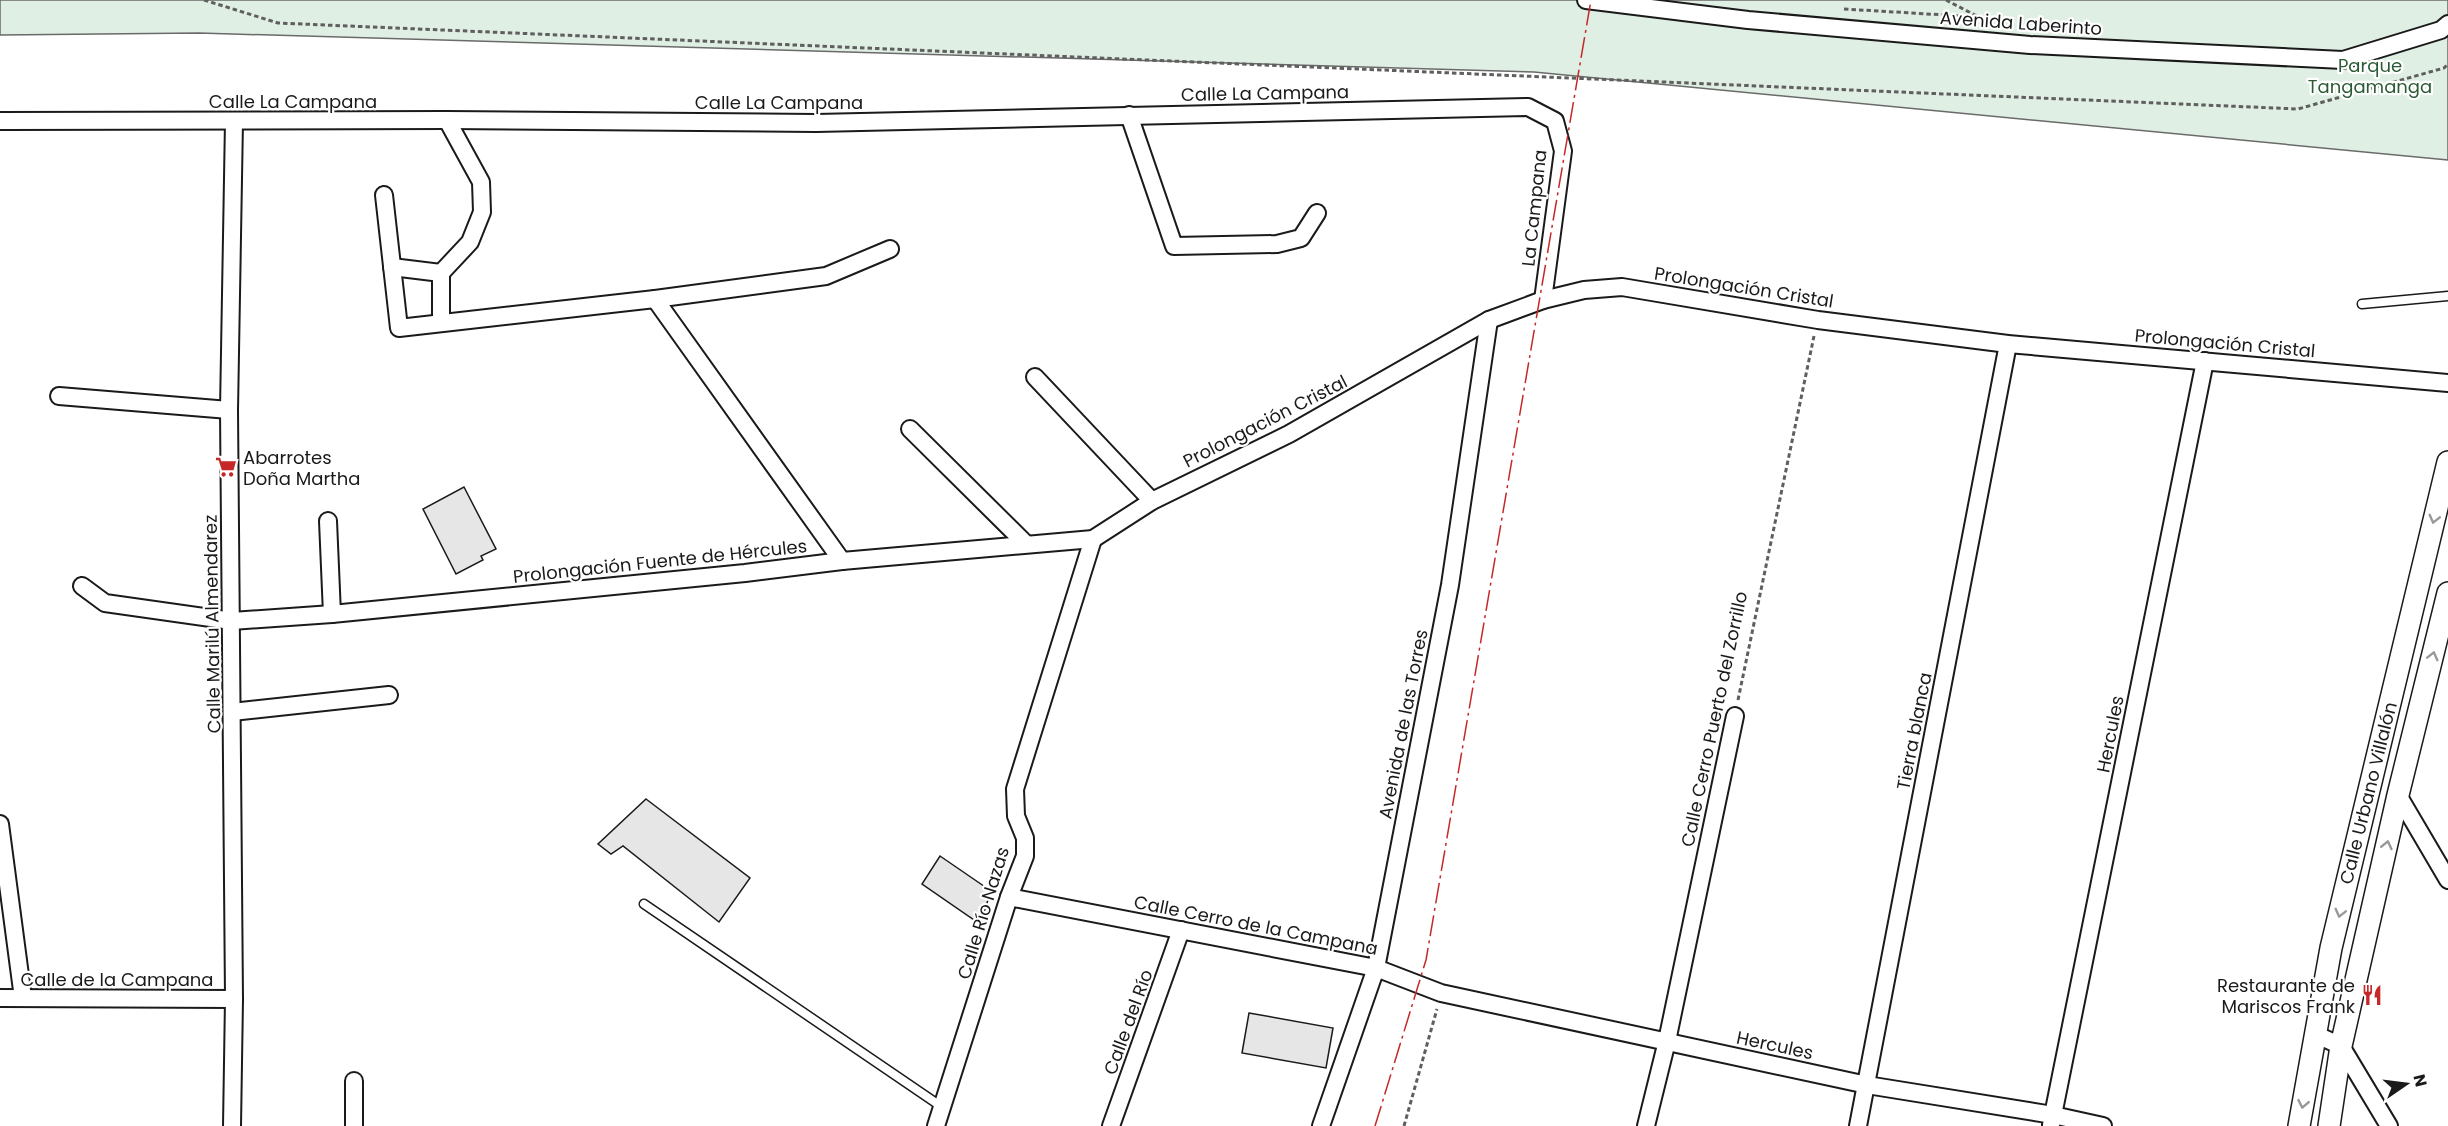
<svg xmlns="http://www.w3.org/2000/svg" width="2448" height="1126" viewBox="0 0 2448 1126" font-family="Poppins,sans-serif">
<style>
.green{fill:#e0efe3;stroke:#6a6a6a;stroke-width:1.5}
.building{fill:#e6e6e6;stroke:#1a1a1a;stroke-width:1.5}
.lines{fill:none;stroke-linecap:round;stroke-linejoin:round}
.service-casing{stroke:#1a1a1a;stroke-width:11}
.minor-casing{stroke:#1a1a1a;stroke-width:20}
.tertiary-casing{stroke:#1a1a1a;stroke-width:24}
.path{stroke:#5f5f5f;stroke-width:3;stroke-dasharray:4.5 3;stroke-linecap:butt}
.service{stroke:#fff;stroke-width:8}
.minor{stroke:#fff;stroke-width:16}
.tertiary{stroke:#fff;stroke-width:21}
.power{stroke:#c62828;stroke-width:1.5;stroke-dasharray:21 4.5 3 4.5;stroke-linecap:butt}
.oneway{stroke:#989898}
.labels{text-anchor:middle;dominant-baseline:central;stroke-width:4.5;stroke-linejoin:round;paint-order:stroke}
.street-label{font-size:18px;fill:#1a1a1a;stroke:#fff}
.park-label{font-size:18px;fill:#2b5a34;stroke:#fff}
.poi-label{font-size:18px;fill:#1a1a1a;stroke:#fff;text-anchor:start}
</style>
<rect width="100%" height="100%" fill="#fff"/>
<polygon class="green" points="0,0 2448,0 2448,160 1534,72 199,33 0,35"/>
<g class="building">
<polygon points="464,487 496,549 481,556 483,560 456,574 423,509"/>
<polygon points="646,799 750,878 719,922 623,846 611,854 598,844"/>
<polygon points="940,856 991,891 980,924 922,884"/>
<polygon points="1249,1013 1333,1028 1326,1068 1242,1053"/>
</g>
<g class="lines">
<defs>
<g id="service">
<polyline points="2362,304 2448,296"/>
<polyline points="644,904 942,1107"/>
</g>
<g id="minor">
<polyline points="1586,0 1748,20 2030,45 2343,60 2441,30 2448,24"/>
<polyline points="1129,115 1174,246 1277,244 1301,238 1317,213"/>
<polyline points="0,121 447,120 816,123 1528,107 1555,121 1563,151 1543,300"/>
<polyline points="384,195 399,328 655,299 826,276 890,249"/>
<polyline points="392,267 441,273"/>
<polyline points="655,299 842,561"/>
<polyline points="441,323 441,273 470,242 482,212 481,182 447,120"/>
<polyline points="1035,377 1152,501"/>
<polyline points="59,396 229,410"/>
<polyline points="910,429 1026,544"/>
<polyline points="328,521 332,614"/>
<polyline points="82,586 105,603 232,621 332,614 745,573 842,561 1093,539 1152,501 1289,434 1489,320 1543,300 1584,290 1622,287 1818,320 2008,344 2448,383"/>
<polyline points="232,712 389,695"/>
<polyline points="2398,795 2448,880"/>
<polyline points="0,824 23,998"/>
<polyline points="1009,897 1376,968 1441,993 1867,1085 2053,1115 2103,1126"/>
<polyline points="0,998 234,999"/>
<polyline points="2317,1035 2341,1046 2389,1126"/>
<polyline points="354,1081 354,1126"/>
<polyline points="2051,1125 2205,361"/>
<polyline points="232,1126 234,999 229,410 234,121"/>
<polyline points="936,1126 1009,897 1025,856 1025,838 1016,816 1015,789 1093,539"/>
<polyline points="1111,1126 1181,930"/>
<polyline points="1321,1126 1376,968 1450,585 1489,320"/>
<polyline points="1646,1126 1667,1041 1735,716"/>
<polyline points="1858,1126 2008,344"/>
</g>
<g id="tertiary">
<polyline points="2299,1126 2331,948 2448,462"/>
<polyline points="2329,1126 2341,1046 2398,795 2448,593"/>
</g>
</defs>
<use href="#service" class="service-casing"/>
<use href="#minor" class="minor-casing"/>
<use href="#tertiary" class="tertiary-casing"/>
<g class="path">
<polyline points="204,0 278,23 2298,109 2444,68 2448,64"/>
<polyline points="1946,0 1990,23"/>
<polyline points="1844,9 1979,17"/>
<polyline points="1738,700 1814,336"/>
<polyline points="1404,1126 1437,1009"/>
</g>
<use href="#service" class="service"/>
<use href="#minor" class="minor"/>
<use href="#tertiary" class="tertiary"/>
<polyline class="power" points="1375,1126 1426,960 1591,0"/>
</g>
<defs><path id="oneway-chevron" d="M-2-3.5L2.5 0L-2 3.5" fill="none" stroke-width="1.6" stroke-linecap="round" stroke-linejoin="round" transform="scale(1.5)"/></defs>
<g class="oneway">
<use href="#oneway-chevron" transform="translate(2434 519) rotate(104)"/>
<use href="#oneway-chevron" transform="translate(2433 656) rotate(-76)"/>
<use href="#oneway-chevron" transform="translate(2387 845) rotate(-77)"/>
<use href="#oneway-chevron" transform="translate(2340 913) rotate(104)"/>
<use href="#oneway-chevron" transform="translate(2303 1104) rotate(101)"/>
</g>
<defs>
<symbol id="supermarket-bare" viewBox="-9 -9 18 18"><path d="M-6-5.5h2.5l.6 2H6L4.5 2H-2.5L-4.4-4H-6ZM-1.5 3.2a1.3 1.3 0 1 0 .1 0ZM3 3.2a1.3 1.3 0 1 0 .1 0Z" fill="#c62828" stroke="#fff" stroke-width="2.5" paint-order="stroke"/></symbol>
<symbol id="restaurant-bare" viewBox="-9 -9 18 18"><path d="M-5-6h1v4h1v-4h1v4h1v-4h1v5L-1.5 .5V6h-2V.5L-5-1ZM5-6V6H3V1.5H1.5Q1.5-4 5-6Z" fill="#c62828" stroke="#fff" stroke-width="2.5" paint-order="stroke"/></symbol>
</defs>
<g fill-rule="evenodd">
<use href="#supermarket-bare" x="211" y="452" width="30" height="30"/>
<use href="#restaurant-bare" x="2357" y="980" width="30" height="30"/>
</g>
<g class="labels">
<g class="street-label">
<text transform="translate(2021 23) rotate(4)">Avenida Laberinto</text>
<text transform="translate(1265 93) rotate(-1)">Calle La Campana</text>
<text x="293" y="101">Calle La Campana</text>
<text x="779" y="102">Calle La Campana</text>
<text transform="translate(1534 208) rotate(-84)">La Campana</text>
<text transform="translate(1744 287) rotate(9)">Prolongación Cristal</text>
<text transform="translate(2225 343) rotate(5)">Prolongación Cristal</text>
<text transform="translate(1265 421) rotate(-27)">Prolongación Cristal</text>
<text transform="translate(660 561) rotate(-6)">Prolongación Fuente de Hércules</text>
<text transform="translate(212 624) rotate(-91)">Calle Marilú Almendarez</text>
<text transform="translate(1714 719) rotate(-78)">Calle Cerro Puerto del Zorrillo</text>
<text transform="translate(1403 724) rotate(-79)">Avenida de las Torres</text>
<text transform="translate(1914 731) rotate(-79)">Tierra blanca</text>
<text transform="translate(2110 734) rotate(-79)">Hercules</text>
<text transform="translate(2368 793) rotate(-76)">Calle Urbano Villalón</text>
<text transform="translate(983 913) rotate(-73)">Calle Río Nazas</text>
<text transform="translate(1256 925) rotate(11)">Calle Cerro de la Campana</text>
<text x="117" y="979">Calle de la Campana</text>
<text transform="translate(1128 1022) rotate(-70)">Calle del Río</text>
<text transform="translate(1775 1045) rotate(12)">Hercules</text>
</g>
<g class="park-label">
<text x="2370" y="65">Parque<tspan x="2370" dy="21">Tangamanga</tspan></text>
</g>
<g class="poi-label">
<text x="243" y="457">Abarrotes<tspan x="243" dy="21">Doña Martha</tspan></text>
<text x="2355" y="985" text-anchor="end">Restaurante de<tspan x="2355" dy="21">Mariscos Frank</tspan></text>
</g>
</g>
<g transform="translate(2406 1084) rotate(76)" stroke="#ffffff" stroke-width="4.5" paint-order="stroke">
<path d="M0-4.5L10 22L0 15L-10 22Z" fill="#1a1a1a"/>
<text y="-9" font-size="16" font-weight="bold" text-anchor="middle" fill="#1a1a1a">N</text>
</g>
</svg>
